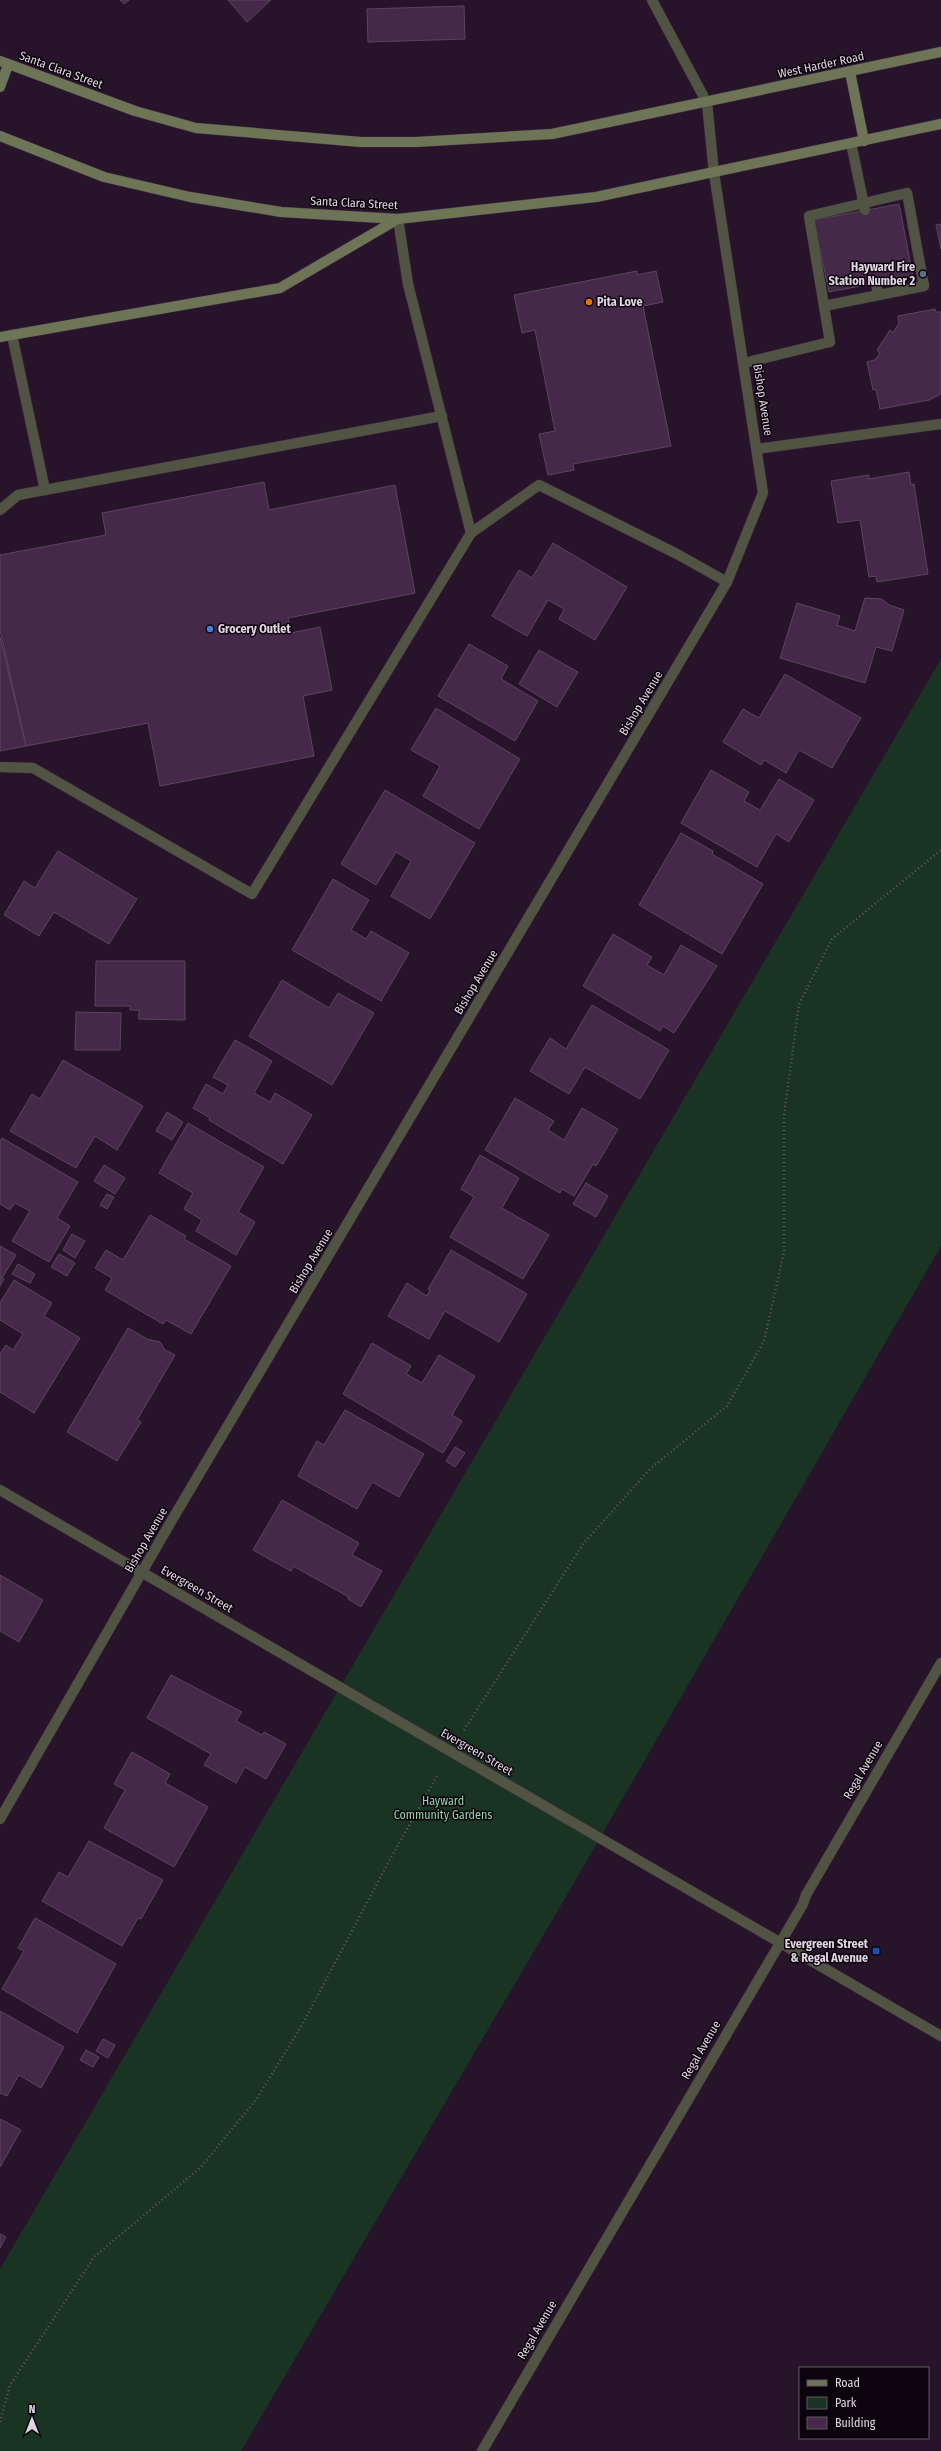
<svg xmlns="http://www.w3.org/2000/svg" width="941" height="2451" viewBox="0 0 941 2451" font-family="'Fira Sans Condensed',sans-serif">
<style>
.green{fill:#1a3423}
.building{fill:#442948;stroke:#5c455f}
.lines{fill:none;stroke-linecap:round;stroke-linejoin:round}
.lane-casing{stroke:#412f44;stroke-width:11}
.street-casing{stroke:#412f44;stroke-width:11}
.secondary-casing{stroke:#412f44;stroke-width:11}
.path{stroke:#655468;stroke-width:2.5;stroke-dasharray:1 3;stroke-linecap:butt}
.lane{stroke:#515442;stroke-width:10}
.street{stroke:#515442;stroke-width:10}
.secondary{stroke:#6e7456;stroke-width:10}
.service-dot{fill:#5c6f8a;stroke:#0b040c;stroke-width:1.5}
.food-dot{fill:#e8710a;stroke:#0b040c;stroke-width:1.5}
.shop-dot{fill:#3f7fe0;stroke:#0b040c;stroke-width:1.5}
.transit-dot{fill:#1a4fb4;stroke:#0b040c;stroke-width:1.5}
.labels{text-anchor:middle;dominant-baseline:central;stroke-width:3;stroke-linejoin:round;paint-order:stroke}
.street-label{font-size:12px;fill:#e1d4e3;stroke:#0b040c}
.poi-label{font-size:12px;font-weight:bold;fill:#e1d4e3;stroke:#0b040c;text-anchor:end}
.park-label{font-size:12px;fill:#92d5a7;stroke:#0b040c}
</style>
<rect width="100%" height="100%" fill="#27142a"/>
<polygon class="green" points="941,659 941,1246 578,1876 241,2451 0,2451 0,2269"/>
<g class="building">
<polygon points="120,0 129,0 124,4"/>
<polygon points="228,0 271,0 247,22"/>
<polygon points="464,6 465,39 368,42 367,9"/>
<polygon points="899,204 913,276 829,292 814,220"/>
<polygon points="941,224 941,249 936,225"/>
<polygon points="637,271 637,275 656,271 663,302 643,306 671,446 573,464 574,470 548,475 539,434 555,431 535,330 522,333 514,295"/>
<polygon points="935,309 936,312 941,312 941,394 929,400 880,409 876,389 873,390 867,362 875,360 880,353 877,350 890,330 893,333 899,323 898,316"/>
<polygon points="909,472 911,485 914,484 928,574 877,582 876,576 869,577 860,520 838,523 831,481 869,475 869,479"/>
<polygon points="264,482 269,510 395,485 415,593 288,618 291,633 320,627 332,690 303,696 314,756 160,786 148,723 26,746 0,630 0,555 106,535 102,513"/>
<polygon points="553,543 627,587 595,640 559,619 564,609 548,600 527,636 492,616 519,570 532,578"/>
<polygon points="865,598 882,599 889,605 904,610 892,651 876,647 865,683 780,658 797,603 840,616 837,625 855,631"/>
<polygon points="0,637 26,746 0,751"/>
<polygon points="469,644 508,666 501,679 538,701 515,741 438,696"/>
<polygon points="539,650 578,672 557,707 519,684"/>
<polygon points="785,674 861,718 832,768 799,750 786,773 764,760 761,765 723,742 743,709 759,718"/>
<polygon points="436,708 520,759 479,829 423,796 440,766 411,750"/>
<polygon points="711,770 749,792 744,801 760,810 779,779 814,800 789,842 776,834 757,867 681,823"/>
<polygon points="385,790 475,843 430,919 391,896 411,861 396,852 376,885 341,864"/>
<polygon points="681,833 713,851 712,854 763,884 722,954 639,905"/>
<polygon points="58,851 137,899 109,944 54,912 39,936 4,915 24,881 35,888"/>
<polygon points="333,879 369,900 351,930 366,939 371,931 409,953 381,1001 292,950"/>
<polygon points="613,934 652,957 647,965 664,975 681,945 717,966 674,1033 663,1026 660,1031 583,986"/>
<polygon points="96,961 185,961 185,1020 139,1019 139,1010 130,1010 130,1006 95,1006"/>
<polygon points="282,980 329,1008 338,993 374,1013 332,1085 249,1036"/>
<polygon points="592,1005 669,1050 640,1099 585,1067 569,1094 530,1071 550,1038 566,1049"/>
<polygon points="76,1012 121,1013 120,1050 75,1050"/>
<polygon points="235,1040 272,1061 254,1093 270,1102 275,1093 312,1115 283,1164 209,1120 210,1118 193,1108 206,1084 223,1094 228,1085 213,1077"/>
<polygon points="63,1060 143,1106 117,1150 95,1136 76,1168 10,1131 32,1094 40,1099"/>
<polygon points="515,1098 554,1121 548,1130 564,1140 582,1108 618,1129 596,1166 593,1164 574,1196 562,1189 560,1193 485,1150"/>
<polygon points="167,1112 183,1122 172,1140 156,1131"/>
<polygon points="188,1123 264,1167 238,1212 255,1222 236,1255 196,1231 202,1220 184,1209 193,1193 159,1173"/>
<polygon points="2,1138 78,1182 57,1218 70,1226 49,1262 12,1241 30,1211 15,1203 10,1210 0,1204 0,1142"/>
<polygon points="480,1155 519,1178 502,1208 549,1235 523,1279 450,1237 474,1197 461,1189"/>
<polygon points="104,1165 125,1178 115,1194 94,1181"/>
<polygon points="586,1183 608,1196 596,1217 573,1204"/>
<polygon points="107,1194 114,1197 107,1209 100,1205"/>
<polygon points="150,1215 186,1236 184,1239 231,1266 191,1334 166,1320 163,1324 105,1290 112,1278 95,1268 106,1250 123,1260"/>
<polygon points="72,1234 85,1241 75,1258 63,1250"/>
<polygon points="0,1246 16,1255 2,1278 0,1277"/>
<polygon points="451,1250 527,1294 499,1342 445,1311 429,1339 388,1316 407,1283 427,1296 430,1290 428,1289"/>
<polygon points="59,1254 75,1263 67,1276 51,1267"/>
<polygon points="18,1264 35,1274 30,1283 12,1274"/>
<polygon points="0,1277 4,1279 0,1286"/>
<polygon points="14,1280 52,1303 44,1316 80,1338 34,1413 0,1392 0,1354 6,1345 13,1350 23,1334 0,1320 0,1303"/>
<polygon points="128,1328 147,1339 160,1342 165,1350 175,1355 137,1420 141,1422 117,1461 67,1432"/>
<polygon points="372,1343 411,1366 406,1374 422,1383 439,1355 475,1376 452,1415 462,1421 443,1453 343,1394"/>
<polygon points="345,1410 424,1454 399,1497 372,1482 357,1509 298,1476 317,1441 324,1445"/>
<polygon points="455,1447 465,1453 455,1467 446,1461"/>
<polygon points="282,1500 359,1543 352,1555 382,1571 361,1607 348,1599 349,1597 293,1566 291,1571 253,1550"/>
<polygon points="0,1575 43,1600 19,1642 0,1631"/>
<polygon points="171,1675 242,1712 236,1721 262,1735 264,1732 286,1744 266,1779 245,1767 236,1783 204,1765 211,1754 147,1718"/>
<polygon points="132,1752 170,1774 165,1783 208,1807 174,1867 104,1828 125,1790 114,1784"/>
<polygon points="89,1841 163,1880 141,1919 138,1918 122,1946 42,1901 59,1872 68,1877"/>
<polygon points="35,1918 116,1964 77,2033 2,1989 24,1951 18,1948"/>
<polygon points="0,2011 64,2047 41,2088 19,2075 7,2096 0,2093"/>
<polygon points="103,2039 115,2045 108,2058 96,2051"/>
<polygon points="86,2050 99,2057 93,2067 80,2060"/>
<polygon points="0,2119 21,2130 0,2167"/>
<polygon points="0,2234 6,2237 0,2248"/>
</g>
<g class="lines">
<defs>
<g id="lane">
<polyline points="652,0 707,103"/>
<polyline points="851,143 865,210"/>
<polyline points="398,219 408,284 471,533"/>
<polyline points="876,283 878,295"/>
<polyline points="12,335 45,490"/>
<polyline points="744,363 830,342 809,216 907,193 924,286 824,306"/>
<polyline points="757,449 941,424"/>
<polyline points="0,510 18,495 442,416"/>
<polyline points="0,767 33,768 252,894 471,533 539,485 677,554 727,582"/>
</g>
<g id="street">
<polyline points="0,1490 941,2036"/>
<polyline points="0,1819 169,1525 727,582 763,493 714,173 707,103"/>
<polyline points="482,2451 803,1904 806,1895 941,1663"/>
</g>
<g id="secondary">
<polyline points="0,61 135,111 196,128 361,142 416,142 552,134 941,52"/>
<polyline points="850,72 864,141"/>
<polyline points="0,87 8,65"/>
<polyline points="0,136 104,177 190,197 281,212 398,219 596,197 941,124"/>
<polyline points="0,337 280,288 398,219"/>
</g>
</defs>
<use href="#lane" class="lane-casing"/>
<use href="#street" class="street-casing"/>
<use href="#secondary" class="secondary-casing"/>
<g class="path">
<polyline points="464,1730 583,1544 651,1468 727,1406 764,1341 784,1252 784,1116 799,1004 832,939 941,850"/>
<polyline points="0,2422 10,2385 94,2257 200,2168 256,2100 302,2025 388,1863 438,1774"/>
</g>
<use href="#lane" class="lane"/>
<use href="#street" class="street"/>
<use href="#secondary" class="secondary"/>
</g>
<circle class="service-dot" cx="923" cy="274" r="4"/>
<circle class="food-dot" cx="589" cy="302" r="4"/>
<circle class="shop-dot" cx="210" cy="629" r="4"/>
<rect class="transit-dot" x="872" y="1947" width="8" height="8" rx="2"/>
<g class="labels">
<g class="street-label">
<text transform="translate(821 65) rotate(-12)">West Harder Road</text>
<text transform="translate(61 70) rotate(20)">Santa Clara Street</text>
<text transform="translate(354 203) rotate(3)">Santa Clara Street</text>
<text transform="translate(763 400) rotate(81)">Bishop Avenue</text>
<text transform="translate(641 703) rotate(-59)">Bishop Avenue</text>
<text transform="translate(476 982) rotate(-59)">Bishop Avenue</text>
<text transform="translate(311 1261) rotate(-59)">Bishop Avenue</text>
<text transform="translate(146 1540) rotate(-60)">Bishop Avenue</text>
<text transform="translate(197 1589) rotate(30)">Evergreen Street</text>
<text transform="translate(477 1752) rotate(30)">Evergreen Street</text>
<text transform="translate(863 1770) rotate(-60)">Regal Avenue</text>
<text transform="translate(701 2050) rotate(-60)">Regal Avenue</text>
<text transform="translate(537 2330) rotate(-60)">Regal Avenue</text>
</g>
<g class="poi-label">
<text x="915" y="267">Hayward Fire<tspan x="915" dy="14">Station Number 2</tspan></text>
<text x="597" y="302" text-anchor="start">Pita Love</text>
<text x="218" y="629" text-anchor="start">Grocery Outlet</text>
<text x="868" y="1944">Evergreen Street<tspan x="868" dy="14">&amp; Regal Avenue</tspan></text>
</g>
<g class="park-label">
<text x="443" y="1801">Hayward<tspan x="443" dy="14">Community Gardens</tspan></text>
</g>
</g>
<rect x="799" y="2367" width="130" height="72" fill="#0b040c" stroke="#615762"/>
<rect x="807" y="2380" width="20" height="6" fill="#6e7456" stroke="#615762"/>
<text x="835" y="2387" font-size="12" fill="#e1d4e3">Road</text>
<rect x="807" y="2397" width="20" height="12" fill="#1a3423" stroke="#615762"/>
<text x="835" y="2407" font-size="12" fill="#e1d4e3">Park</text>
<rect x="807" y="2417" width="20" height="12" fill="#442948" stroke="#615762"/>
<text x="835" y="2427" font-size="12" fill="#e1d4e3">Building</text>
<g transform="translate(32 2419)" stroke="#0b040c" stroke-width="3" paint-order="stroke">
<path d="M0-3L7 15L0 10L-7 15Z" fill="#e1d4e3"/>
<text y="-6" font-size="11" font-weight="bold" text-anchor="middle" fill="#e1d4e3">N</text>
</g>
</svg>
